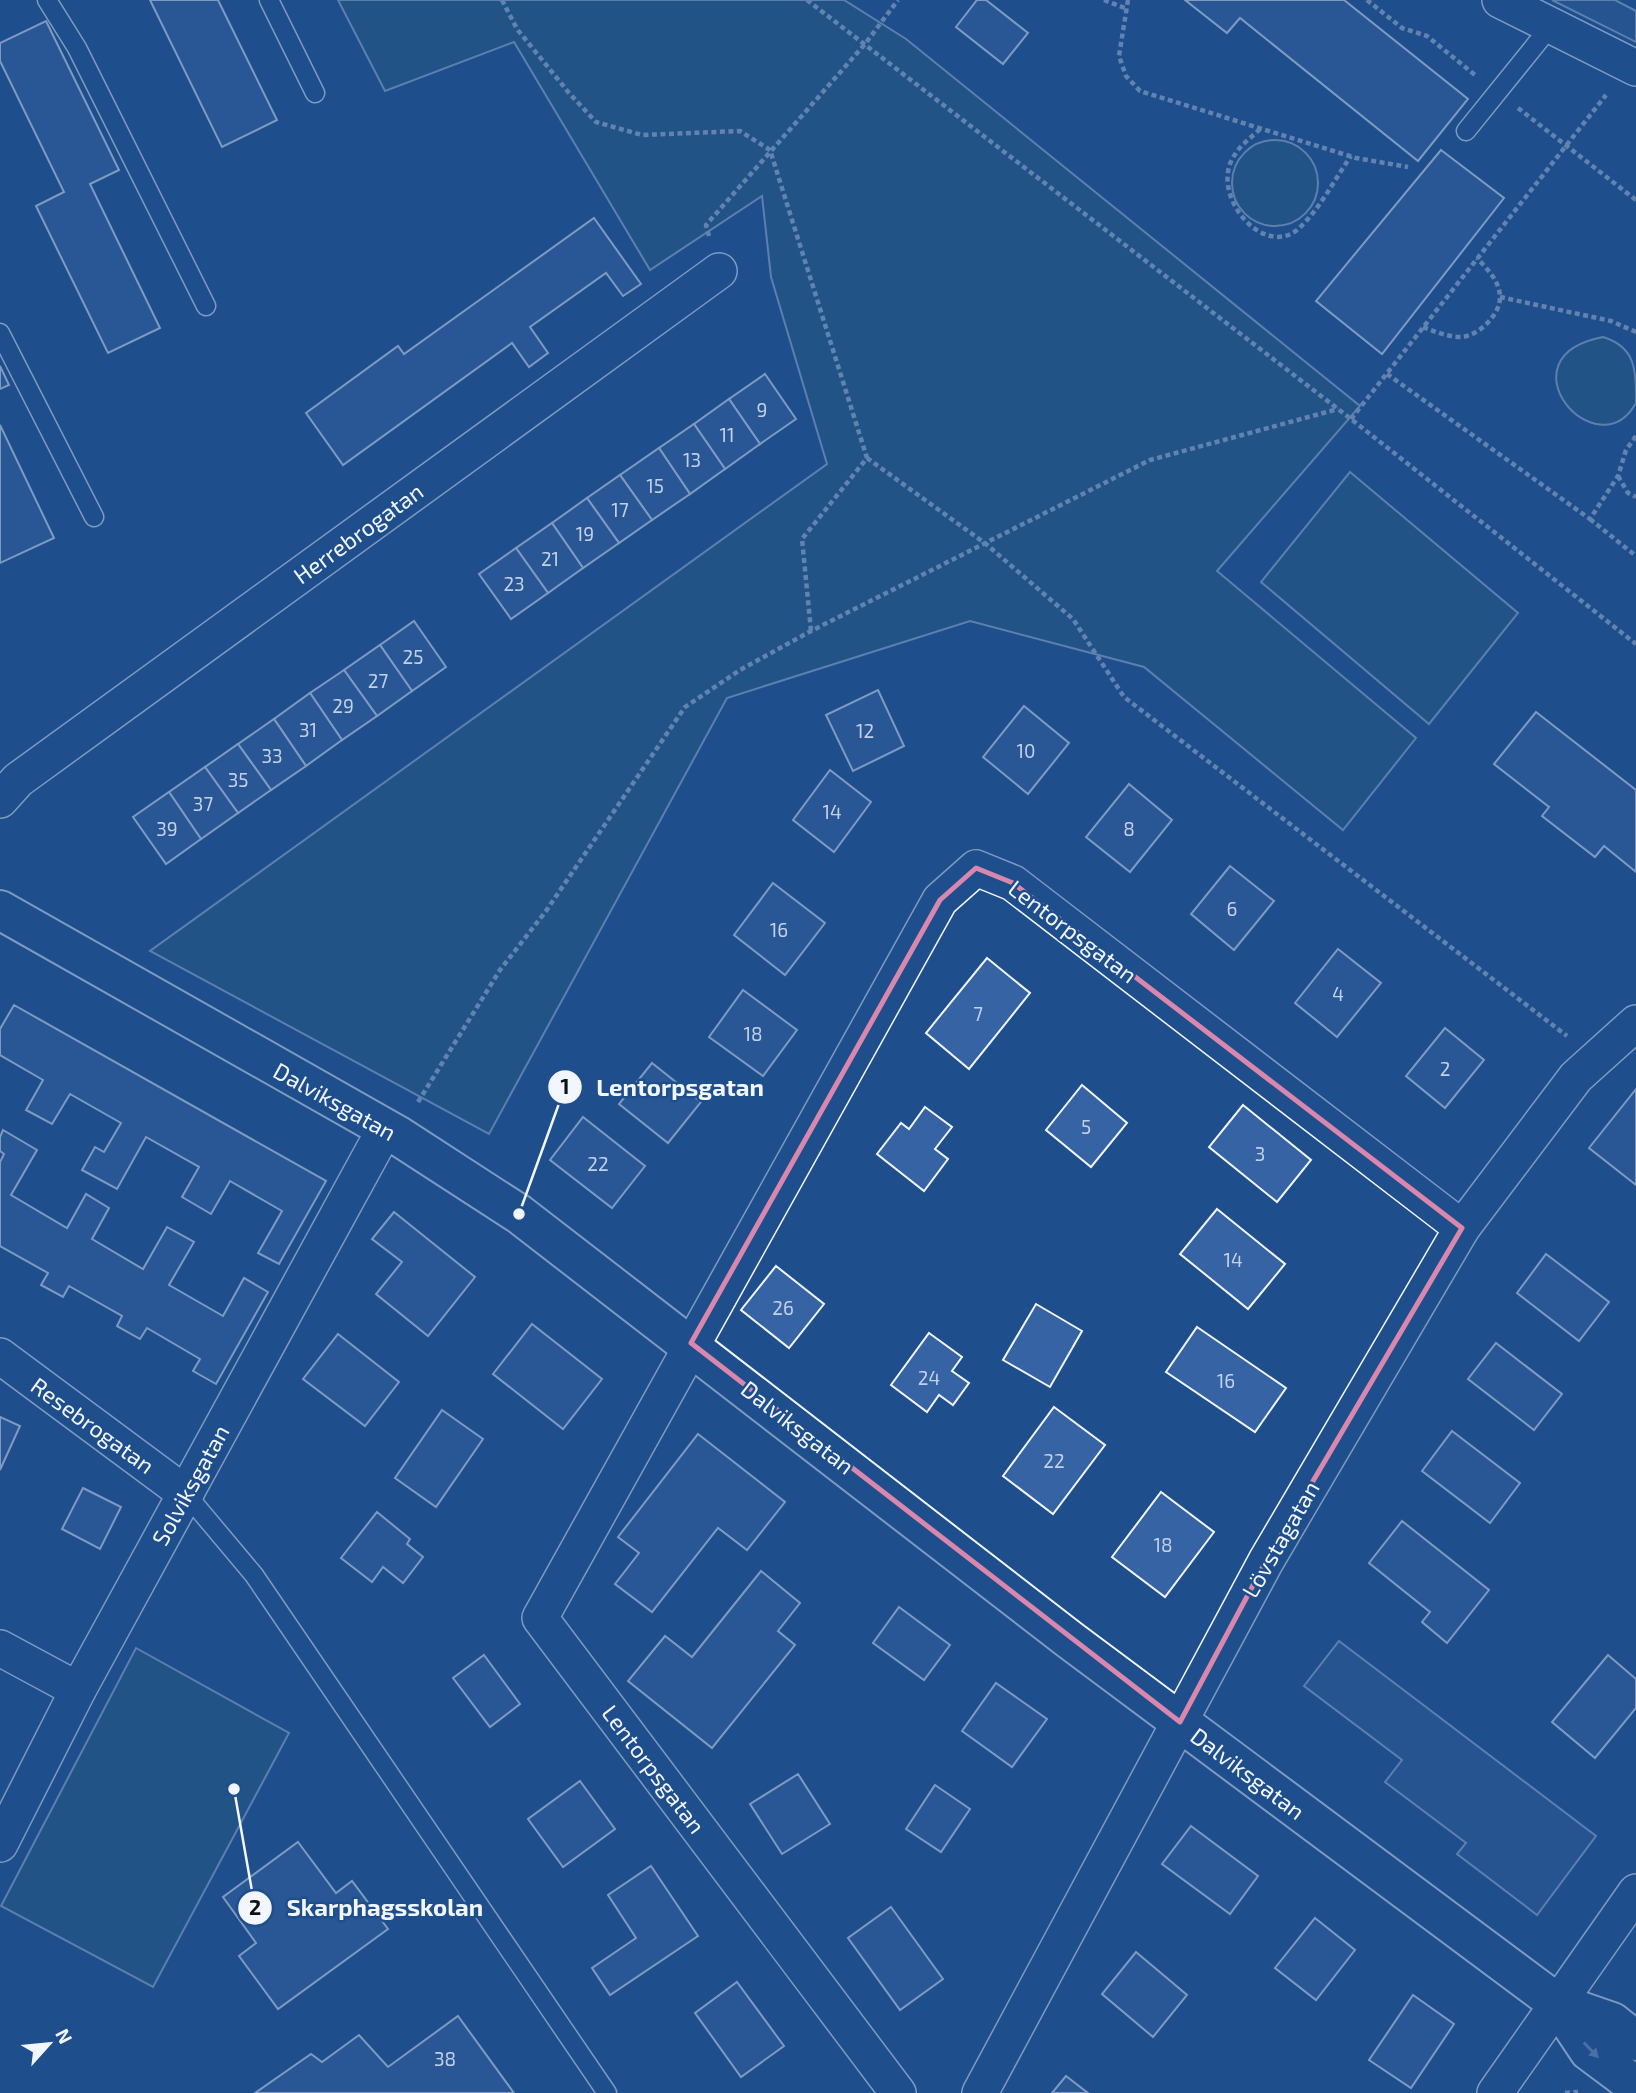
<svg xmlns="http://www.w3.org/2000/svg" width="1636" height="2093" viewBox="0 0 1636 2093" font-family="'Exo 2',sans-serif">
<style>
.green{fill:#245a82;stroke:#a8bbd7;stroke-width:2}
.parking{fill:#305b95;stroke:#a8bbd7;stroke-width:2}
.building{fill:#3563a3;stroke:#f2f6ff;stroke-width:2}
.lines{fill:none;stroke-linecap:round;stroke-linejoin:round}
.lane-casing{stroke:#f2f6ff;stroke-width:21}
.street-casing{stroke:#f2f6ff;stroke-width:38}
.secondary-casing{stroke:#f2f6ff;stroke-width:42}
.path{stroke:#b3c4dc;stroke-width:4.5;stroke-dasharray:5 3.5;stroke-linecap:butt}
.lane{stroke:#1f4e8c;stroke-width:18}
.street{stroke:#1f4e8c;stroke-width:35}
.secondary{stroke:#1f4e8c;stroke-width:38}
.oneway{fill:#7e9ac0}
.marked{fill:none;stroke:#da87ad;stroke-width:5;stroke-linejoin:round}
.labels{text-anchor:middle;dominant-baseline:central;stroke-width:5;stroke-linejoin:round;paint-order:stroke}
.number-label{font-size:19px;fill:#c3d1e8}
.street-label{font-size:23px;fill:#f2f6ff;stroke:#1f4e8c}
.leader{fill:none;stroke:#f2f6ff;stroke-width:2.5}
.callout-dot{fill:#f2f6ff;stroke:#1f4e8c;stroke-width:2.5}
.mark-label{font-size:21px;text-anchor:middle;font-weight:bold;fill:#111}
.callout-label{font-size:24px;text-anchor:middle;font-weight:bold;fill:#f2f6ff;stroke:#1f4e8c;stroke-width:5;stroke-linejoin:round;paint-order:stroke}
</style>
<rect width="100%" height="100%" fill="#1f4e8c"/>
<g class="green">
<polygon points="338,0 844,0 906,39 1360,406 1217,571 1416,738 1343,830 1144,667 970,621 727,698 489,1134 150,951 827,464 771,277 762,196 650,270 514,42 385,91"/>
<circle cx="1275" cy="183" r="43"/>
<path d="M1603,337C1636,347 1636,370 1636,403C1597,472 1498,357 1603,337Z"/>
<polygon points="1350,472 1518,613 1429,724 1261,582"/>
<polygon points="136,1648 289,1733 153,1987 1,1906"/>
</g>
<g class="parking">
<polygon points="1552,0 1615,0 1636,11 1636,42"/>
<polygon points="1339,1641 1596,1836 1537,1915 1457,1854 1466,1843 1385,1782 1402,1760 1304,1686"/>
</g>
<g class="building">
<polygon points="150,0 218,0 277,120 222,147"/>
<polygon points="977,0 986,0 1028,33 1003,64 956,27"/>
<polygon points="1185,0 1344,0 1468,99 1418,161 1240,18 1227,33"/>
<polygon points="46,21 119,170 90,184 160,328 108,353 36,206 64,192 0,61 0,43"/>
<polygon points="1441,150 1504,198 1382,354 1316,301"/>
<polygon points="594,218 641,284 623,296 606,273 530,327 548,353 529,367 512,343 343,465 306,413 398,346 404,354"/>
<polygon points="0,366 9,385 0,389"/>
<polygon points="765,374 796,419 760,444 729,399"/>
<polygon points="729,399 760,444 725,469 694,424"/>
<polygon points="694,424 725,469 690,494 659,448"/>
<polygon points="0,425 54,538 0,563"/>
<polygon points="659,448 690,494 652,520 620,475"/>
<polygon points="620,475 652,520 619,543 587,498"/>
<polygon points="587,498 619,543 583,568 552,523"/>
<polygon points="552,523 583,568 548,593 516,548"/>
<polygon points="516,548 548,593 511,619 479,574"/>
<polygon points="414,621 446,667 412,691 380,645"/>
<polygon points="380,645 412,691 377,716 344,670"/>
<polygon points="344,670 377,716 342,740 310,693"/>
<polygon points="878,690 904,746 853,771 826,715"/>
<polygon points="310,693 342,740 306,766 274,719"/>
<polygon points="1024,706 1069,743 1028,794 983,757"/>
<polygon points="1536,712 1636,790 1636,872 1604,846 1595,857 1542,816 1549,807 1494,764"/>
<polygon points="274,719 306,766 271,790 238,744"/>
<polygon points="238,744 271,790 238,813 205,767"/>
<polygon points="205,767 238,813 201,839 169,792"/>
<polygon points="830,770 871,802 834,852 793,820"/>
<polygon points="1129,784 1172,820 1130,872 1086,837"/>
<polygon points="169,792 201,839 166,864 133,817"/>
<polygon points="1230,866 1274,901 1234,950 1191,914"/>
<polygon points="773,883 825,923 785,975 734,935"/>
<polygon points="1338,949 1381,983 1337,1037 1295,1003"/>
<polygon points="987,958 1030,993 969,1069 926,1033"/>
<polygon points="743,990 797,1030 763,1076 709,1037"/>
<polygon points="14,1005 326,1181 279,1264 258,1253 282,1211 230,1181 211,1214 182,1197 199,1167 146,1137 117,1189 82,1170 95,1147 104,1152 121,1123 70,1094 52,1124 26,1110 43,1080 0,1055 0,1029"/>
<polygon points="1445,1028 1484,1060 1445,1108 1406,1076"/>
<polygon points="652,1063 701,1102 668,1143 619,1104"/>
<polygon points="1082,1085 1127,1123 1091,1167 1046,1130"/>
<polygon points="1636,1089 1636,1185 1589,1148"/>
<polygon points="1243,1105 1311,1160 1277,1202 1209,1147"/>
<polygon points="925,1107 952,1127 935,1149 948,1159 924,1191 877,1154 901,1123 909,1129"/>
<polygon points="583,1117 645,1166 612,1208 550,1160"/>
<polygon points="3,1130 37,1150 11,1195 67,1228 86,1194 109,1208 92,1239 143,1269 167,1227 194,1242 169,1285 223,1316 244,1278 268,1292 216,1384 193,1371 200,1359 147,1328 140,1339 117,1326 122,1316 69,1286 63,1297 41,1285 48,1273 0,1246 0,1162 4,1154 0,1151 0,1137"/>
<polygon points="1217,1209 1285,1264 1248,1309 1180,1254"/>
<polygon points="394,1212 475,1277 428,1336 376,1294 402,1262 372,1239"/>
<polygon points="1546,1254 1609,1302 1579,1341 1517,1293"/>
<polygon points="776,1266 824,1304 789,1348 741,1310"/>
<polygon points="1036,1304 1082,1331 1050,1387 1003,1360"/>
<polygon points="532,1324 602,1379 563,1429 493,1374"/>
<polygon points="1197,1327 1286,1388 1255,1432 1166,1372"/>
<polygon points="929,1333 962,1357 952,1371 969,1383 953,1405 939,1395 927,1412 891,1385"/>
<polygon points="338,1334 399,1382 365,1426 303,1379"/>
<polygon points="1496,1343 1562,1394 1534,1430 1468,1379"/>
<polygon points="1054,1407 1105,1445 1053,1514 1003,1476"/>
<polygon points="442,1410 483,1439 436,1507 395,1478"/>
<polygon points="0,1417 20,1426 0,1470"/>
<polygon points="1452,1431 1520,1483 1490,1523 1422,1471"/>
<polygon points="698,1434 785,1502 747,1550 718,1528 652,1612 615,1584 639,1553 618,1537"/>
<polygon points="83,1488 121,1507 100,1549 62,1529"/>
<polygon points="1161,1492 1214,1532 1165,1597 1112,1557"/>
<polygon points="377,1512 410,1539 407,1544 423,1557 403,1583 383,1567 372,1582 341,1558"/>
<polygon points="1402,1521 1489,1590 1447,1643 1422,1622 1430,1612 1369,1563"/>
<polygon points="761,1571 800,1603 778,1631 795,1645 712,1748 628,1681 665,1636 692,1657"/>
<polygon points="899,1607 950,1645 924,1680 873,1643"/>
<polygon points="484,1655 520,1704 490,1727 453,1678"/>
<polygon points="1608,1655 1636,1679 1636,1708 1595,1758 1552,1722"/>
<polygon points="996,1683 1047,1719 1012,1767 962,1731"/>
<polygon points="798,1774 830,1824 782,1854 750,1804"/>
<polygon points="580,1781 615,1829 563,1867 528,1819"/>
<polygon points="935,1785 970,1809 941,1852 906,1829"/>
<polygon points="1191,1826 1258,1876 1230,1914 1162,1864"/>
<polygon points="298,1842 336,1893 352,1881 388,1929 278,2009 239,1956 256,1943 223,1897"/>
<polygon points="651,1866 698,1936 610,1995 592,1968 636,1938 608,1895"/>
<polygon points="891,1907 943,1979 900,2010 848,1938"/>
<polygon points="1315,1918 1355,1950 1316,2000 1275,1968"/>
<polygon points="1136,1952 1187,1995 1153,2037 1102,1994"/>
<polygon points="737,1982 784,2046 741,2077 695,2013"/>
<polygon points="1413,1995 1454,2024 1411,2088 1369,2060"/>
<polygon points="458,2016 514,2093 255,2093 311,2054 322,2062 359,2035 388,2067"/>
<polygon points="1066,2076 1088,2093 1052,2093"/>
</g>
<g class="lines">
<defs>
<g id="lane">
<polyline points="47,0 77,48 206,306"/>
<polyline points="269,0 315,93"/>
<polyline points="1466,131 1550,27"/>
<polyline points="0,333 94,517"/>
<polyline points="186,1494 254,1575 607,2093"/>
</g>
<g id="street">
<polyline points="1500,0 1636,68"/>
<polyline points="0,800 18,780 719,271"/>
<polyline points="0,1356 186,1494"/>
<polyline points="0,1648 78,1690"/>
<polyline points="0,1844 78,1690 385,1129"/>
<polyline points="898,2093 540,1618 940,900 976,868 1013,883 1462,1228"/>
<polyline points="980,2093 1266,1561 1462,1228 1576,1077 1636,1023"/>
<polyline points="1495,2093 1636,1892"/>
</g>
<g id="secondary">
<polyline points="0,910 397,1135 519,1214 1070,1640 1557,2003 1612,2022 1636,2041"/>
<polyline points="1557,2003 1589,2051 1636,2086"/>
</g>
</defs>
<use href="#lane" class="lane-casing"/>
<use href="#street" class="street-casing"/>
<use href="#secondary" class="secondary-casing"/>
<g class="path">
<polyline points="502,0 517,29 569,93 596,122 642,135 740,131 770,150 867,458 802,539 811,631"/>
<polyline points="807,0 1351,419 1636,644"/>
<polyline points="1104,0 1125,8"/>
<polyline points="1128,0 1119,56 1126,76 1140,91 1356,158 1408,167"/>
<polyline points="1367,0 1402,28 1427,36 1475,75"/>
<polyline points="1518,108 1636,200"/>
<path d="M1260,129C1252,137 1240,145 1234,156C1209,194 1262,258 1297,230C1319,211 1334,180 1351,156"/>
<polyline points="709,236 706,225 865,44 898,0"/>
<polyline points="1500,297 1611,321 1636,332"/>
<path d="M1423,327C1436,332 1448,337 1461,337C1479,336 1501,314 1500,296C1499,280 1487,269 1477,258"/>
<polyline points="1387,374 1590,519 1618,476 1626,450 1636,436"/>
<polyline points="1351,419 1606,95"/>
<polyline points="867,458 986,544 1073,619 1124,697 1567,1036"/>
<polyline points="1618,476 1628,493 1636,497"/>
<polyline points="1590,519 1636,556"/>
<polyline points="418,1102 500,970 546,911 685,707 740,670 811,631 1150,460 1338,409"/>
<polyline points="1565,2093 1578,2092"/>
</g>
<use href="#lane" class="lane"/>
<use href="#street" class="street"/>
<use href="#secondary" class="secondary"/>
</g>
<defs><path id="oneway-solid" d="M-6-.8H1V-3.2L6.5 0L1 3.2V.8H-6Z" transform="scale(1.75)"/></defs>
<use class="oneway" href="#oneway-solid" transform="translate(1591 2050) rotate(46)"/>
<path d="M0 0H1636V2093H0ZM976,868L1013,883L1462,1228L1266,1561L1180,1722L691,1343L940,900Z" fill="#1f4e8c" fill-opacity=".55" fill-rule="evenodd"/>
<path class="marked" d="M976,868L1013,883L1462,1228L1266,1561L1180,1722L691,1343L940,900Z"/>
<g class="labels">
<g class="number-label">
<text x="762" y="409">9</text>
<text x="727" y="434">11</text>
<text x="692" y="459">13</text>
<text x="655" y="485">15</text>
<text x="620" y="509">17</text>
<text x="585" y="533">19</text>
<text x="550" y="558">21</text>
<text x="514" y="583">23</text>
<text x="413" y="656">25</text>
<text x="378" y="680">27</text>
<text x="343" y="705">29</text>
<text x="308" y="729">31</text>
<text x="865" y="730">12</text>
<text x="1026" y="750">10</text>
<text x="272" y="755">33</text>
<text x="238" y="779">35</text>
<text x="203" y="803">37</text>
<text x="832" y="811">14</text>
<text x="167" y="828">39</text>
<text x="1129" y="828">8</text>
<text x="1232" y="908">6</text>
<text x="779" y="929">16</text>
<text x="1338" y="993">4</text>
<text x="978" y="1013">7</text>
<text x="753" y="1033">18</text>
<text x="1445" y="1068">2</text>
<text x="1086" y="1126">5</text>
<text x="1260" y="1153">3</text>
<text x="598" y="1163">22</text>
<text x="1233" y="1259">14</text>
<text x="783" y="1307">26</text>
<text x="929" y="1377">24</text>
<text x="1226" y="1380">16</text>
<text x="1054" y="1460">22</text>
<text x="1163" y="1544">18</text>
<text x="445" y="2058">38</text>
</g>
<g class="street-label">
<text transform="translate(358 533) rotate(-36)">Herrebrogatan</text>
<text transform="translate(1073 931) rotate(37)">Lentorpsgatan</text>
<text transform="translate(335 1101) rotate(29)">Dalviksgatan</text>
<text transform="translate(93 1425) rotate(36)">Resebrogatan</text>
<text transform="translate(798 1427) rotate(38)">Dalviksgatan</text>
<text transform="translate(190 1485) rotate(-61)">Solviksgatan</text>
<text transform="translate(1280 1539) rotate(-60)">Lövstagatan</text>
<text transform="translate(654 1769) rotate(53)">Lentorpsgatan</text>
<text transform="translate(1248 1773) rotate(37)">Dalviksgatan</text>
</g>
</g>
<path class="leader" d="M519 1214L565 1087M234 1789L255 1908"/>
<g class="callout-dot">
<circle cx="519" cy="1214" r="7"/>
<circle cx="234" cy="1789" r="7"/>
<circle cx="565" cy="1087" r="18"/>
<circle cx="255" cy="1908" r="18"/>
</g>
<g class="mark-label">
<text x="565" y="1094">1</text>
<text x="255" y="1915">2</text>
</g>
<g class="callout-label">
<text x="680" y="1096">Lentorpsgatan</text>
<text x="385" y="1916">Skarphagsskolan</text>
</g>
<g transform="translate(49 2044) rotate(63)" stroke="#1f4e8c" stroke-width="5" paint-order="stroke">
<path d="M0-5L12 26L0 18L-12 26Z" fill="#f2f6ff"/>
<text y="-10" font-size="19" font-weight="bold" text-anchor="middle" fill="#f2f6ff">N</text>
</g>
</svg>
